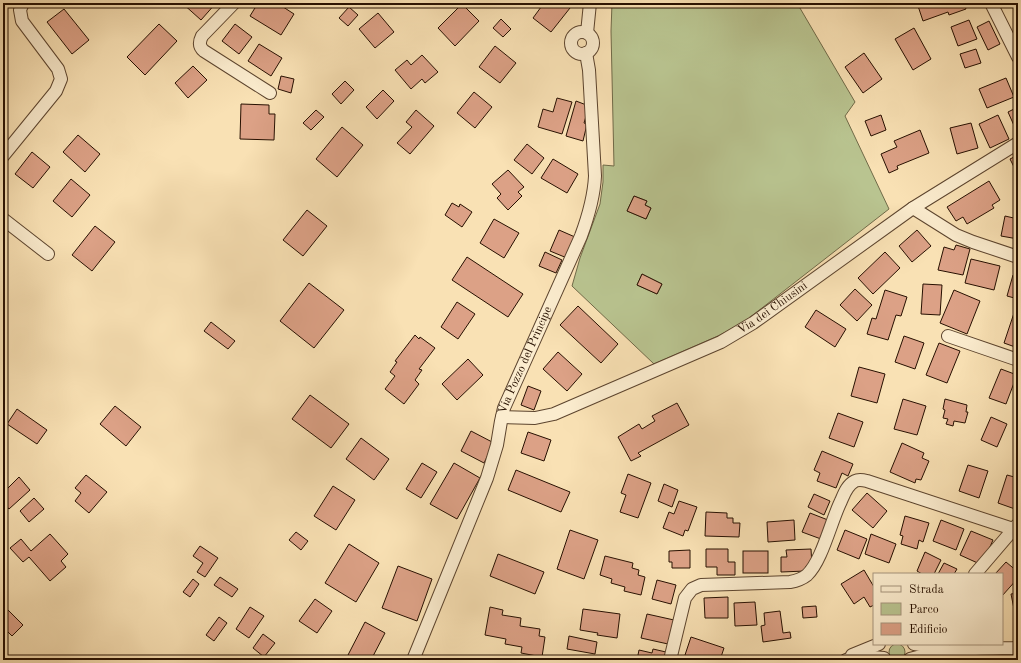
<svg xmlns="http://www.w3.org/2000/svg" width="1021" height="663" viewBox="0 0 1021 663" font-family="'Old Standard TT',serif">
<style>
.green{fill:#b9c490;stroke:#706a48;fill-rule:evenodd}
.building{fill:#dca186;stroke:#271001}
.lines{fill:none;stroke-linecap:round;stroke-linejoin:round}
.minor-casing{stroke:#5c442e;stroke-width:14}
.minor{stroke:#fbecce;stroke-width:12}
.labels{text-anchor:middle;dominant-baseline:central;stroke-width:3;stroke-linejoin:round;paint-order:stroke}
.street-label{font-size:12px;fill:#271001;stroke:#fbecce}
</style>
<rect width="100%" height="100%" fill="#f9e1b4"/>
<filter id="stains"><feTurbulence type="fractalNoise" baseFrequency=".005" numOctaves="4"/><feColorMatrix values="0 0 0 0 .2 0 0 0 0 .09 0 0 0 0 .02 0 0 0 .5 -.17"/></filter>
<radialGradient id="worn" r=".72"><stop offset=".6" stop-color="#630" stop-opacity="0"/><stop offset="1" stop-color="#630" stop-opacity=".3"/></radialGradient>
<g class="green">
<path d="M612,3H797L855,102L845,116L889,209L744,322L718,336L654,364L572,286L580,258L600,204L603,182V165L614,166L611,31ZM634,196L647,201L645,205L651,208L646,219L627,211ZM642,274L662,284L657,294L637,285Z"/>
<circle cx="897" cy="652" r="8"/>
</g>
<g class="building">
<polygon points="182,3 216,3 201,20"/>
<polygon points="258,3 277,3 294,14 281,35 250,16"/>
<polygon points="544,3 563,3 570,8 551,32 533,18"/>
<polygon points="917,3 964,3 966,9 949,15 948,12 923,21"/>
<polygon points="462,4 479,21 455,46 438,28"/>
<polygon points="349,7 358,15 348,26 339,18"/>
<polygon points="64,9 89,40 72,54 47,22"/>
<polygon points="378,13 394,32 375,48 359,29"/>
<polygon points="501,19 511,29 503,37 493,28"/>
<polygon points="969,20 977,39 958,46 951,27"/>
<polygon points="989,21 1000,44 988,50 977,27"/>
<polygon points="159,24 177,41 145,75 127,57"/>
<polygon points="235,24 252,37 239,54 222,41"/>
<polygon points="914,28 931,59 913,70 895,39"/>
<polygon points="259,44 282,58 271,76 248,61"/>
<polygon points="495,46 516,63 500,83 479,67"/>
<polygon points="976,49 981,63 965,68 960,54"/>
<polygon points="864,53 882,79 863,93 845,67"/>
<polygon points="422,55 438,72 425,83 422,79 411,89 395,70 407,60 411,65"/>
<polygon points="193,66 207,80 188,98 175,83"/>
<polygon points="281,76 294,79 291,93 278,89"/>
<polygon points="1006,78 1014,97 987,108 979,89"/>
<polygon points="345,81 354,90 341,104 332,94"/>
<polygon points="383,90 394,101 377,119 366,107"/>
<polygon points="474,92 492,107 475,128 457,113"/>
<polygon points="557,98 572,102 562,134 538,127 543,109 553,112"/>
<polygon points="576,101 589,106 584,123 587,124 583,141 566,136"/>
<polygon points="241,104 269,105 269,114 275,114 274,140 240,139"/>
<polygon points="1018,107 1018,129 1016,130 1008,112"/>
<polygon points="316,110 324,117 311,130 303,123"/>
<polygon points="416,110 434,126 410,154 397,143 412,127 406,122"/>
<polygon points="881,115 886,130 871,136 865,121"/>
<polygon points="998,115 1009,139 990,148 979,124"/>
<polygon points="971,123 978,148 957,154 950,128"/>
<polygon points="342,127 363,145 337,177 316,159"/>
<polygon points="920,130 929,153 897,166 898,169 889,173 881,154 897,147 894,141"/>
<polygon points="78,135 100,154 85,172 63,152"/>
<polygon points="527,144 544,158 532,174 514,160"/>
<polygon points="32,152 50,167 33,188 15,174"/>
<polygon points="1018,155 1018,175 1010,159"/>
<polygon points="553,159 578,174 567,193 541,178"/>
<polygon points="508,170 524,187 518,192 522,196 508,210 497,198 501,194 492,184"/>
<polygon points="71,179 90,195 72,217 53,201"/>
<polygon points="989,181 1000,200 992,205 994,208 967,224 963,217 956,221 947,207"/>
<polygon points="634,196 647,201 645,205 651,208 646,219 627,211"/>
<polygon points="452,203 459,207 460,204 472,212 462,227 445,215"/>
<polygon points="307,210 327,226 303,256 283,240"/>
<polygon points="1005,216 1018,219 1018,239 1001,236"/>
<polygon points="494,219 519,233 504,258 480,243"/>
<polygon points="95,226 115,242 92,271 72,255"/>
<polygon points="559,230 575,237 567,258 550,251"/>
<polygon points="917,230 931,246 912,262 899,246"/>
<polygon points="956,245 970,249 963,275 938,270 944,247 954,250"/>
<polygon points="545,252 562,260 556,273 539,266"/>
<polygon points="885,252 900,268 873,294 858,278"/>
<polygon points="467,257 523,294 508,317 452,280"/>
<polygon points="971,259 1000,266 994,290 965,283"/>
<polygon points="642,274 662,284 657,294 637,285"/>
<polygon points="1013,275 1018,276 1018,299 1007,296"/>
<polygon points="309,283 344,310 314,348 280,321"/>
<polygon points="923,284 942,285 940,315 921,314"/>
<polygon points="855,289 872,305 857,321 840,305"/>
<polygon points="885,290 907,297 901,316 896,315 888,340 867,334 872,318 876,319"/>
<polygon points="954,290 980,301 967,334 940,323"/>
<polygon points="457,302 475,314 458,339 441,327"/>
<polygon points="578,306 618,344 601,363 560,325"/>
<polygon points="816,310 846,329 835,347 805,327"/>
<polygon points="1015,310 1018,311 1018,348 1004,343"/>
<polygon points="211,322 235,341 228,349 204,331"/>
<polygon points="415,335 419,339 420,337 435,348 419,369 422,370 415,380 419,384 404,404 385,389 395,376 390,372 397,362 395,361"/>
<polygon points="904,336 924,343 915,369 895,362"/>
<polygon points="939,343 960,351 947,383 926,375"/>
<polygon points="558,352 582,374 567,391 543,369"/>
<polygon points="468,359 483,375 457,400 442,384"/>
<polygon points="859,367 885,374 877,403 851,396"/>
<polygon points="1001,369 1017,375 1006,404 989,398"/>
<polygon points="528,386 541,391 534,410 521,405"/>
<polygon points="310,395 349,424 331,448 292,419"/>
<polygon points="903,399 926,406 917,435 894,429"/>
<polygon points="945,399 967,405 966,412 968,412 965,423 954,421 953,426 946,424 948,419 943,418 945,410 943,409"/>
<polygon points="677,403 689,425 638,453 641,456 631,461 618,437 639,424 642,429 655,421 652,416"/>
<polygon points="115,406 141,427 126,446 100,424"/>
<polygon points="17,409 47,430 37,444 7,424"/>
<polygon points="838,413 863,422 854,447 829,438"/>
<polygon points="991,417 1007,424 997,447 981,440"/>
<polygon points="471,431 494,443 484,463 461,451"/>
<polygon points="528,432 551,440 544,461 521,453"/>
<polygon points="361,438 389,459 374,480 346,459"/>
<polygon points="902,443 924,453 922,458 929,461 921,480 916,479 915,483 890,472"/>
<polygon points="822,451 853,464 848,476 842,473 836,488 817,481 820,473 814,470"/>
<polygon points="422,463 437,472 421,498 406,489"/>
<polygon points="454,463 480,478 457,519 430,504"/>
<polygon points="968,465 988,471 979,498 959,491"/>
<polygon points="516,470 570,492 561,512 508,490"/>
<polygon points="628,474 651,483 638,518 620,512 626,495 621,493"/>
<polygon points="86,475 107,492 89,513 75,501 81,493 75,488"/>
<polygon points="1007,475 1018,478 1018,502 1015,509 998,503"/>
<polygon points="19,477 30,490 9,509 3,502 3,482 8,488"/>
<polygon points="664,484 678,490 672,507 658,501"/>
<polygon points="333,486 355,500 336,530 314,516"/>
<polygon points="867,493 887,511 873,528 852,510"/>
<polygon points="814,494 830,501 824,515 808,507"/>
<polygon points="34,498 44,509 29,522 20,511"/>
<polygon points="679,501 697,507 688,531 685,530 683,536 663,528 669,512 674,514"/>
<polygon points="706,512 727,513 727,518 733,518 733,523 740,523 739,537 705,536"/>
<polygon points="810,513 828,520 821,539 802,532"/>
<polygon points="905,516 929,523 923,542 919,540 917,549 901,544 903,536 900,535"/>
<polygon points="794,520 795,540 768,542 767,522"/>
<polygon points="941,520 964,529 956,550 933,541"/>
<polygon points="570,530 598,540 584,579 557,569"/>
<polygon points="845,530 867,539 859,559 837,550"/>
<polygon points="971,531 993,540 982,565 960,555"/>
<polygon points="296,532 308,541 301,550 289,540"/>
<polygon points="50,534 68,554 61,561 66,567 50,581 29,557 23,562 10,548 21,539 31,551"/>
<polygon points="871,534 896,544 889,563 865,554"/>
<polygon points="349,544 379,563 356,602 325,583"/>
<polygon points="200,546 218,558 205,577 197,572 203,563 193,556"/>
<polygon points="706,549 728,549 728,562 735,562 735,575 717,575 717,567 706,567"/>
<polygon points="811,549 812,566 806,566 806,571 781,572 781,557 787,557 786,550"/>
<polygon points="690,550 690,568 672,568 672,562 669,562 669,551"/>
<rect x="743" y="551" width="25" height="22"/>
<polygon points="925,552 941,560 934,574 922,574 917,571"/>
<polygon points="498,554 544,572 535,594 490,576"/>
<polygon points="605,556 633,563 632,568 639,570 638,575 645,577 641,595 624,591 625,587 611,583 612,579 600,575"/>
<polygon points="1006,562 1018,572 1018,578 1002,596 1002,574 995,574"/>
<polygon points="944,563 957,569 954,574 938,574"/>
<polygon points="398,566 432,579 417,621 382,608"/>
<polygon points="864,570 874,587 874,605 870,607 864,597 854,604 841,584"/>
<polygon points="220,577 238,589 232,597 214,585"/>
<polygon points="193,579 199,584 190,597 183,592"/>
<polygon points="657,580 676,585 671,604 652,599"/>
<polygon points="1018,593 1018,609 1014,609 1011,594"/>
<polygon points="728,597 728,618 705,618 704,598"/>
<polygon points="315,599 332,611 317,633 299,621"/>
<polygon points="755,602 757,625 735,626 734,603"/>
<polygon points="816,606 817,617 803,618 802,607"/>
<polygon points="250,607 264,616 249,638 236,629"/>
<polygon points="490,607 503,610 502,615 521,618 520,626 540,629 539,636 545,637 542,657 521,653 522,647 505,644 506,639 485,635"/>
<polygon points="7,609 23,625 12,636 8,632 3,637 3,613"/>
<polygon points="583,609 620,614 617,638 597,635 598,633 580,630"/>
<polygon points="780,611 783,633 790,632 791,638 763,642 761,626 765,625 764,613"/>
<polygon points="647,614 674,620 668,644 641,638"/>
<polygon points="219,617 227,623 214,641 206,635"/>
<polygon points="1014,617 1018,617 1018,640 1017,641"/>
<polygon points="365,622 385,633 371,660 358,660 348,655"/>
<polygon points="263,634 275,643 264,657 253,648"/>
<polygon points="569,636 597,642 595,654 567,649"/>
<polygon points="691,637 724,648 720,660 691,660 684,658"/>
<polygon points="653,649 666,652 664,660 637,660 639,650 652,653"/>
<polygon points="804,656 804,660 762,660"/>
<polygon points="495,657 495,660 476,660 476,658"/>
</g>
<g class="lines">
<defs>
<g id="minor">
<path d="M234,3L202,36C199,42 199,47 204,51L270,93"/>
<polyline points="991,3 1018,57"/>
<circle cx="582" cy="43" r="11"/>
<polyline points="587,33 590,3"/>
<polyline points="3,156 56,91 61,79 58,69 22,21 20,10 23,3"/>
<polyline points="913,208 956,235 973,242 1018,257"/>
<polyline points="3,219 48,254"/>
<polyline points="948,336 1018,360"/>
<path id="s1" d="M502,417L535,418L554,414L721,342L753,323L913,208L1018,143"/>
<polyline points="975,574 1017,525"/>
<polyline points="914,644 944,648"/>
<polyline points="852,655 879,644"/>
<path d="M910,659C944,648 982,649 1018,648"/>
<path id="s2" d="M413,660L487,478L497,445L501,421L504,408L581,236C588,217 594,197 595,176L589,70L586,53"/>
<path d="M670,660L685,598L692,589L701,585L790,582C796,581 802,579 807,575C822,561 831,521 841,501C844,494 847,485 855,481C859,479 863,480 867,481L1013,529"/>
<polyline points="846,660 860,656 884,658"/>
</g>
</defs>
<use href="#minor" class="minor-casing"/>
<use href="#minor" class="minor"/>
</g>
<g class="labels">
<g class="street-label">
<text stroke="none"><textPath href="#s1" startOffset="296">Via dei Chiusini</textPath></text>
<text stroke="none"><textPath href="#s2" startOffset="321">Via Pozzo del Principe</textPath></text>
</g>
</g>
<rect width="1021" height="663" fill="none" stroke="#f9e1b4" stroke-width="16"/>
<rect x="4" y="4" width="1013" height="655" fill="none" stroke="#271001" stroke-width="2"/>
<rect x="8" y="8" width="1005" height="647" fill="none" stroke="#271001"/>
<rect x="873" y="573" width="130" height="72" fill="#fbecce" stroke="#a6947c"/>
<rect x="881" y="586" width="20" height="6" fill="#fbecce" stroke="#a6947c"/>
<text x="909" y="593" font-size="12" fill="#271001">Strada</text>
<rect x="881" y="603" width="20" height="12" fill="#b9c490" stroke="#a6947c"/>
<text x="909" y="613" font-size="12" fill="#271001">Parco</text>
<rect x="881" y="623" width="20" height="12" fill="#dca186" stroke="#a6947c"/>
<text x="909" y="633" font-size="12" fill="#271001">Edificio</text>
<rect width="100%" height="100%" filter="url(#stains)"/>
<rect width="100%" height="100%" fill="url(#worn)"/>
</svg>
